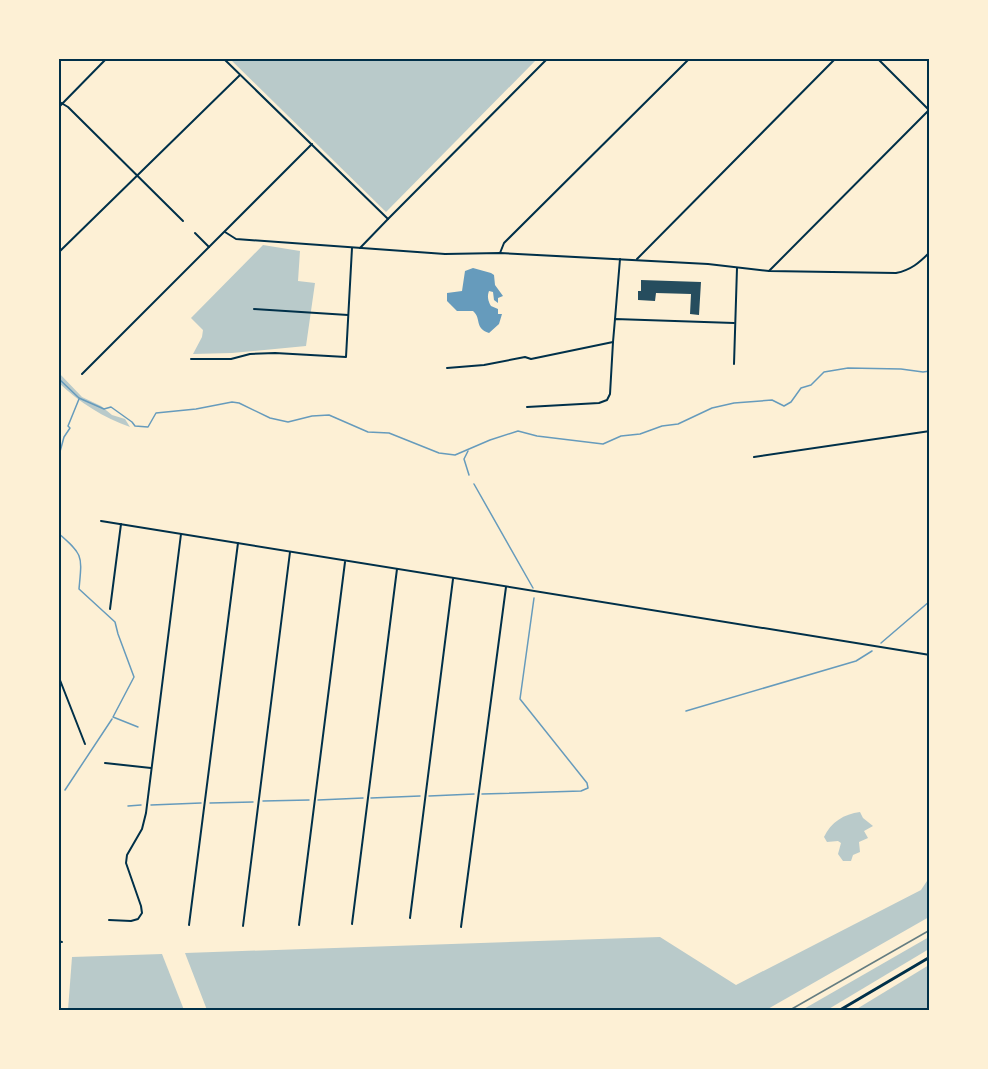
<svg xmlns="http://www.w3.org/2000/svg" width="988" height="1069" viewBox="0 0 988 1069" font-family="'Roboto Condensed',sans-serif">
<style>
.green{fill:#b9caca}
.water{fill:#669bbc}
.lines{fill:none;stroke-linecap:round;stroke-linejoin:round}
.stream{stroke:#669bbc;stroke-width:1.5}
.building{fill:#264d5e}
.minor{stroke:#003049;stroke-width:2}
.tertiary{stroke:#003049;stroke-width:3}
.rail{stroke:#657d81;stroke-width:1.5}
.neatline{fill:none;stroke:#003049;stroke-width:2}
</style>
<rect width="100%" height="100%" fill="#fdf0d5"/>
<g class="green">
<polygon points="230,59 537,59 386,212"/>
<polygon points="263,245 300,251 298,281 315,283 306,346 232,353 193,354 202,337 203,330 191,318"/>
<path d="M59,373L82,397L101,406L112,415L125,419L130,427C104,418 79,402 59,383Z"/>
<path d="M860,812L863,818L873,826L864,831L868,838L859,842L860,852L853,855L851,861H843L838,854L841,843L838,841L827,842L824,837C831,822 844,814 860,812Z"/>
<polygon points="929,878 929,917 766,1010 207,1010 185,953 660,937 736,985 921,890"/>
<polygon points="929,937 929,949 827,1010 802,1010"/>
<polygon points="162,954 184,1010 68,1010 72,957"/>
<polygon points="929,965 929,1010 855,1010"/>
</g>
<path class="water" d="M473,268L491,273L494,275L495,285L503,296L498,298V303L494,300L493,292L489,291C487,296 488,301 491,306L498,309V314H502L499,324L489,333C474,328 482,319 473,311H457L447,301V293L462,291L465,271Z"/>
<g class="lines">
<g class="stream">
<polyline points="58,378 79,398 104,409 111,407 132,422 135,426 148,427 156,413 196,409 232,402 239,403 270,418 288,422 312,416 329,415 368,432 389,433 439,453 455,455 490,440 518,431 537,436 603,444 621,436 640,434 662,426 678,424 712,408 734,403 772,400 784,406 791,402 801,388 811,385 824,372 848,368 901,369 923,372 930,371"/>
<polyline points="468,451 464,459 469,475"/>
<polyline points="58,459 64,437 70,428 68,426 79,399"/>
<polyline points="474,484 533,588"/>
<path d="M58,533C84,555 82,556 79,589L115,622L118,634L134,677L113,717L138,727"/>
<polyline points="881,643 930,601"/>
<polyline points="686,711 856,661 872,651"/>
<polyline points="65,790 112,719"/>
<polyline points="482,794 581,791 588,788 587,783 520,699 534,598"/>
<polyline points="429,796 474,794"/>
<polyline points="371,798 420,796"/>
<polyline points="318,800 363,798"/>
<polyline points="263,801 309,800"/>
<polyline points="210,803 253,802"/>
<polyline points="151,805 201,803"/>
<polyline points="128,806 141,805"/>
</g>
</g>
<polygon class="building" points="641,280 701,282 699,315 690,314 691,294 656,293 655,301 638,300 638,291 641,291"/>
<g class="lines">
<g class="minor">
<polyline points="223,58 388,219"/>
<polyline points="877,58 928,109"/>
<polyline points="58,101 68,107 183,221"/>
<polyline points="58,108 107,58"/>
<path d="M225,232L236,239L445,254L500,253L708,264L769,271L896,273C911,270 919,263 930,252"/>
<polyline points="195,233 209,247"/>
<polyline points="360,248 388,219 548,58"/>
<polyline points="58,253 240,75"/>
<polyline points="500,253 504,243 690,58"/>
<polyline points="637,259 836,58"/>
<polyline points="769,271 930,109"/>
<polyline points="254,309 348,315"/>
<polyline points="615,319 620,259"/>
<polyline points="191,359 231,359 250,354 275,353 346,357 352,248"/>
<polyline points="734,364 737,268"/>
<polyline points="447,368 484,365 525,357 531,359 613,342 615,319 734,323"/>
<polyline points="82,374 312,144"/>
<polyline points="527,407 599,403 607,400 610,394 613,342"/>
<polyline points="754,457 930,431"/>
<polyline points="101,521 930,655"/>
<polyline points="110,609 121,524"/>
<polyline points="58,675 85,744"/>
<polyline points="105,763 151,768"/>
<polyline points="410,918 453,579"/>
<polyline points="109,920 131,921 138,919 142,913 141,906 126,863 127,855 142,829 146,813 181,534"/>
<polyline points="352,924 397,569"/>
<polyline points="189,925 238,543"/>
<polyline points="299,925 345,562"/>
<polyline points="243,926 290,552"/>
<polyline points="461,927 506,587"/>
<polyline points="58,941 62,942"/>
</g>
<polyline class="tertiary" points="840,1010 930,957"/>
<polyline class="rail" points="790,1010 930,930"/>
</g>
<rect width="988" height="1069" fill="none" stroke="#fdf0d5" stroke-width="120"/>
<rect x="60" y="60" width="868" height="949" class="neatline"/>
</svg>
